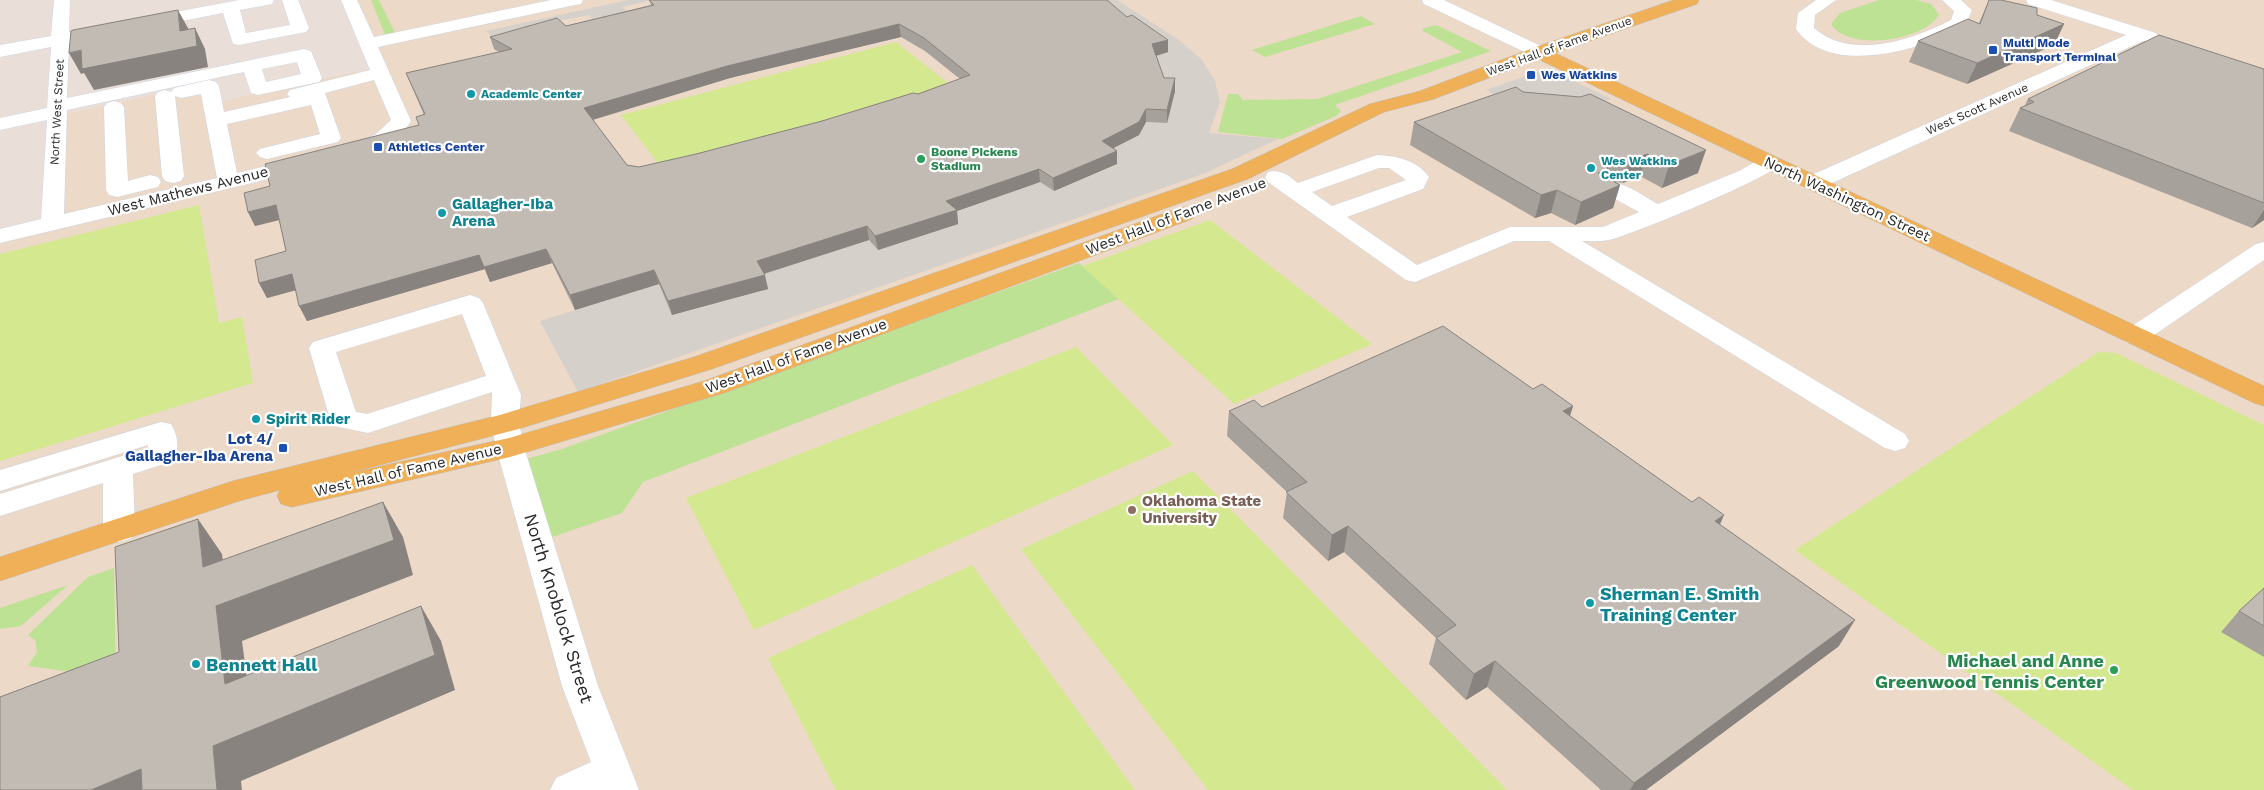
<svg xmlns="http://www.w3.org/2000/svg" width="2264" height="790" viewBox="0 0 2264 790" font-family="'Work Sans',sans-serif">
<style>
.education{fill:#ecd9c7}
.green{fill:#bde294}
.pitch{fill:#d4e98f}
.plaza{fill:#d6d0cb;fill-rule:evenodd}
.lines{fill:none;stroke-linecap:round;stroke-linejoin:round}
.minor-casing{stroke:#ced5e1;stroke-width:1}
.major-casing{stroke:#bebebe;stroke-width:1}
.minor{fill:#fff;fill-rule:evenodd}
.major{fill:#f0b058;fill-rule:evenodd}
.wall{fill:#a7a19b;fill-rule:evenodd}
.shaded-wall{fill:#88837e}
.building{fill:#c2bbb4;stroke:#88837e;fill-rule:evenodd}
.transit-dot{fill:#1a4fb4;stroke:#fff;stroke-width:2}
.culture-dot{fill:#0f9aa8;stroke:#fff;stroke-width:2}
.leisure-dot{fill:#2e9e5b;stroke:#fff;stroke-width:2}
.education-dot{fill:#8d6e63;stroke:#fff;stroke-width:2}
.labels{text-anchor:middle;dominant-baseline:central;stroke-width:4.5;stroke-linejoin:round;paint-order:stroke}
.far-transit-label{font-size:12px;font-weight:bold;fill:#164399;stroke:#fff;text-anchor:start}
.far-street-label{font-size:12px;fill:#272727;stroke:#fff}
.far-culture-label{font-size:12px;font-weight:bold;fill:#0d838f;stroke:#fff;text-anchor:start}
.far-leisure-label{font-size:12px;font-weight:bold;fill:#27864d;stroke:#fff;text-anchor:start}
.street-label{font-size:15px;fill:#272727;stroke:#fff}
.culture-label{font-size:15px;font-weight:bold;fill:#0d838f;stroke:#fff;text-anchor:start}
.transit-label{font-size:15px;font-weight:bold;fill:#164399;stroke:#fff;text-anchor:end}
.education-label{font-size:15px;font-weight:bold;fill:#785e54;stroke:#fff;text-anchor:start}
.near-culture-label{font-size:18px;font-weight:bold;fill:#0d838f;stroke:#fff;text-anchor:start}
.near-street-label{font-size:18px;fill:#272727;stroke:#fff}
.near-leisure-label{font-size:18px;font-weight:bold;fill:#27864d;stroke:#fff;text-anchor:end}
</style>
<rect width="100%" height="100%" fill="#eadfd8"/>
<polygon class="education" points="351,0 2264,0 2264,790 0,790 0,231 55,218 57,116 213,82 219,102 377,67"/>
<g class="green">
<polygon points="371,0 379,0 396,35 386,37"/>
<path d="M1879,0H1916L1931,4L1939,15C1923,41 1848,52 1831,24L1840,13Z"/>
<polygon points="1361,16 1375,24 1265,57 1252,50"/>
<polygon points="1436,25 1491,51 1335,105 1341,111 1336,116 1282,139 1218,132 1228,94 1238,94 1243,100 1317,99 1462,52 1423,31 1422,29"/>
<polygon points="1079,263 1119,299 643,482 622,513 538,542 515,462 562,449"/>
<polygon points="114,568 116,678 28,666 37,652 35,640 28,635 88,577"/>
<polygon points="68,585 21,626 0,629 0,608"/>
</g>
<g class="pitch">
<polygon points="896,42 953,87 664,171 621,115"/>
<polygon points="199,205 219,323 242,317 253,383 0,461 0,254"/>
<polygon points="1210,220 1372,344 1234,404 1082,266"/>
<polygon points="1076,347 1173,445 754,630 686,498"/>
<polygon points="2099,352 2116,353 2264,425 2264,790 2133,790 1795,550"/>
<polygon points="1193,471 1507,790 1208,790 1021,549"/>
<polygon points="972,565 1135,790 836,790 768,658"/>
</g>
<g class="plaza">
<path d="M628,0H653L622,7L630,13L503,47L486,31ZM589,15L592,19L550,31L543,24Z"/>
<polygon points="1079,0 1117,0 1179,40 1202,60 1215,81 1220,102 1209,133 1278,139 1203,174 578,392 540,321 662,283 672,315 708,306 768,289 760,275 869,240 878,250 958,224 948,215 977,204 1040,182 1054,191 1117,165 1102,154 1139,135 1146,122 1167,123 1143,59 1167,52"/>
<polygon points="1537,72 1558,73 1611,99 1580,111 1499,97 1486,90"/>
</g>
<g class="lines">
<defs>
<g id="minor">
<path d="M54,0H70L69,32L239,0H274L272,4L240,10L246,33L290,25L282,0H298L309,28L306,32L239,45L233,44L223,13L69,43L67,98L304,49L311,51L322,78L319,82L258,95L251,93L244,72L67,110L64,214L217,178L201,94L181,98L175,96L184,176L181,181L173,183L165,181L162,176L155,96L158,92L165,90L171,92L174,88L209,80L216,82L219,86L224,112L290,97L287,94L290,90L370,70L341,0H357L374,37L551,0H583L581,4L575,5L378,47L411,121C399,139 377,159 354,153L351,149L354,145L376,134L391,120L374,80L325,93L341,138L338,142L267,159L260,157L256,153L260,149L320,134L311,105L227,124L237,173L302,158L310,159L313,164L310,169L0,243V229L41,219L47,120L0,130V118L47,108L51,47L0,57V45L51,36ZM297,62L301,74L266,82L262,69Z"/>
<polygon points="1422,0 1444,0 1545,48 1548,52 1545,56 1539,58 1533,56 1424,4"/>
<path d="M1816,0H1836L1815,15L1814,28C1851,61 1912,40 1951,20L1954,11L1942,0H1961L1972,10L1965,27C1923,49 1830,78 1796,29L1798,13Z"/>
<polygon points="2026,0 2051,0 2156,33 2159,37 2156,41 2150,42 2143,41 1821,188 1813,190 1805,188 1802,183 1805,178 2126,35 2028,4"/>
<polygon points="114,101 121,103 124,107 128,181 150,175 158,177 161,182 158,187 117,197 109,195 106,190 104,107 107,103"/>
<path d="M1377,155C1396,156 1417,160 1429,177L1423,189L1347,217L1417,265L1510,227H1603L1639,212L1604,193L1601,188L1604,183C1622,179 1643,196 1658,204L1739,171L1762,158L1770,157L1778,158L1781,163C1771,178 1637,232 1613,239C1603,242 1593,241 1582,241L1905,434L1909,441L1905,448L1895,451L1885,448L1549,241H1514L1415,282L1406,280L1268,182L1265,177L1268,172C1281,169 1288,175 1298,183ZM1379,168H1389L1406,180L1332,206L1312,192Z"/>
<polygon points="2264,242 2264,260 2144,342 2135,344 2126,342 2122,336 2126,330 2256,244"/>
<path d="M470,295L479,298L483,303L521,395L519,423L524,447L598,686L639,790H550L556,778L591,762L562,686L496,447L491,423L492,392L368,433L334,426L330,419L309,348L313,342ZM462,314L486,376L367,414L356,412L336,352Z"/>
<path d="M161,422L171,424C178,435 180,450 173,461L133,474L135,531L130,539L119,542L108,539L103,531V483L0,516V494L148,448V445L0,491V470Z"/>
</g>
<polygon id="major" points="1674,0 1699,0 1697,4 1555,53 2264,386 2264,406 2254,403 1538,59 1434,99 1384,112 1248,179 712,369 515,430 345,474 509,438 704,381 1176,209 1184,207 1192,209 1195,214 1192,219 724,393 510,457 292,507 281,504 277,496 280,490 239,501 0,581 0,557 233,481 500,415 694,357 1232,169 1370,104 1420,91 1533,48"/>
</defs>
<use href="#minor" class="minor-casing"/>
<use href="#major" class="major-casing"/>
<use href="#minor" class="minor"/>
<use href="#major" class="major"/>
</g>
<g class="wall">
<path d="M649,0L1127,17L1168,40V52L1156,56L1164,78H1175V91L1167,123L1146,122L1139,135L1113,148L1117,151V164L1054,191L1040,182L957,211L958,224L878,250L869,240L764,274L768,289L672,315L659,284L575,310L552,263L490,282L485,269L307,321L296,290L267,298L259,283L286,251L279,220L255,226L248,212L270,186L419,125L424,115L406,73L499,52L494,49L490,37L566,26L651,5ZM901,37L925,51L960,79L918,94L822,121L696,154L639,167L627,165L593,120L730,78Z"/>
<polygon points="1989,0 2064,24 2054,45 1967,84 1909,62 1918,41 1979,23"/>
<polygon points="2264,69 2264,220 2252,228 2009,131 2020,108 2024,107 2028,99"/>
<polygon points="1523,92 1698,173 1662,188 1640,176 1623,183 1615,182 1620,185 1613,208 1575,225 1551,213 1535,218 1410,145 1414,122"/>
<polygon points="1533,389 1573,406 1570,416 1720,525 1839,646 1646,790 1601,790 1487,687 1466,700 1429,664 1436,638 1344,552 1328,561 1283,518 1287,492 1227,436 1229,411 1262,407"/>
<polygon points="2264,588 2264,657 2221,632 2239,611"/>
</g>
<g class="shaded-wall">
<polygon points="178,10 189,30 195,28 205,49 208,67 94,90 84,73 81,74 69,53 180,31"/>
<polygon points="899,24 901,37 730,78 588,121 584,108 727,66"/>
<polygon points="2064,24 2054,45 1967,84 1977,63"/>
<polygon points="1168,40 1168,52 1152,57 1152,44"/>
<polygon points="1175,78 1175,91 1167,123 1167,110"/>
<polygon points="1146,109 1146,122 1139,135 1102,154 1102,141"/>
<polygon points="1706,150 1698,173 1662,188 1669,165"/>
<polygon points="1117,151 1117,164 1054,191 1053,178"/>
<polygon points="1647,154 1640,176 1623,183 1630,160"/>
<polygon points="1610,158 1608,169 1601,192 1598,173"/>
<polygon points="1039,169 1040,182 957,211 958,224 878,250 875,236 946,201"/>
<polygon points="1620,185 1613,208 1575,225 1581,202"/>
<polygon points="1557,190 1551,213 1535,218 1541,195"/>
<polygon points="276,205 283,219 255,226 248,212"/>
<polygon points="2264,210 2264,220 2252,228"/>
<polygon points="867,226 869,240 760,275 757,261"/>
<polygon points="546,249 552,263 490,282 484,267"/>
<polygon points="479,255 485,269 307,321 299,306"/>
<polygon points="654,270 659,284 575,310 570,295"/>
<polygon points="292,274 300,289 267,298 259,283"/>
<polygon points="765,275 768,289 672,315 668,301"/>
<polygon points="1573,406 1565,431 1563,411"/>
<polygon points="383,502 403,537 413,575 242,641 252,718 225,684 203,567 198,519 222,554 228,602"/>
<polygon points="1724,515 1713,541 1715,521"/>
<polygon points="1348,526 1344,552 1328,561 1332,535"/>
<polygon points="421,606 441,641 455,690 241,781 242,790 217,790 213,746"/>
<polygon points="1855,620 1839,646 1646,790 1630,790 1634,783"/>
<polygon points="1495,661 1487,687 1466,700 1474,674"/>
<polygon points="141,769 159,790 91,790"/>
</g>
<g class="building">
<path d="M649,0H1107L1127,17L1132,15L1168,40L1152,44L1164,78H1175L1167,110L1146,109L1139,122L1102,141L1117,151L1053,178L1039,169L946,201L957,210L875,236L867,226L757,261L765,275L668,301L654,270L570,295L546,249L484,267L479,255L299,306L292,274L259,283L255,260L286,251L276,205L248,212L244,193L270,186L265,164L419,125L416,117L425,114L406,73L512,49L490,37L557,18L566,26L654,5ZM899,24L924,38L970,75L918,94L913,93L822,121L696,154L639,167L627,165L584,108L727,66Z"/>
<polygon points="1989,0 2001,0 2037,8 2037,15 2064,24 1977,63 1918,41 1968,19 1980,24"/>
<polygon points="178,10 180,31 195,28 197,46 82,69 81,50 69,53 71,31 73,30"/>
<polygon points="2159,35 2264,69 2264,203 2020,108 2034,102 2028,99"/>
<polygon points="1516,87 1523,92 1580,97 1590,94 1706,150 1669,165 1647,154 1630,160 1610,158 1606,164 1608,169 1598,173 1620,185 1581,202 1557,190 1541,195 1414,122"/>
<polygon points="1443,326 1533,389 1542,384 1573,406 1563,411 1692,502 1699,497 1724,515 1715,521 1855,620 1634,783 1495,661 1474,674 1436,638 1456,625 1348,526 1332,535 1286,492 1307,482 1229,411 1254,400 1262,407"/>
<polygon points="383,502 394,540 216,606 225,684 421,606 435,655 213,746 217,790 142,790 141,769 91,790 0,790 0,697 119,652 115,547 198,519 203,567"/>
<polygon points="2264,588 2264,626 2239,611"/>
</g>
<g class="transit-dot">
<rect x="1988" y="45" width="10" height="10" rx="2.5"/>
<rect x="1526" y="70" width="10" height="10" rx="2.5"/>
<rect x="373" y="142" width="10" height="10" rx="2.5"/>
<rect x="278" y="443" width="10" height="10" rx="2.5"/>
</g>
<g class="culture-dot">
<circle cx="471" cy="94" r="5"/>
<circle cx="1591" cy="168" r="5"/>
<circle cx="442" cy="213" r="5"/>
<circle cx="256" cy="419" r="5"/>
<circle cx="1590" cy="603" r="5"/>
<circle cx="196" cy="664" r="5"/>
</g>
<g class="leisure-dot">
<circle cx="921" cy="159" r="5"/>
<circle cx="2114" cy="670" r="5"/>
</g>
<circle class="education-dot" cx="1132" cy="510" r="5"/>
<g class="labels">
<g class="far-transit-label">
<text x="2003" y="43">Multi Mode<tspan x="2003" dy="14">Transport Terminal</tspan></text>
<text x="1541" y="75">Wes Watkins</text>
<text x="388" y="147">Athletics Center</text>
</g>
<g class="far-street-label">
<text transform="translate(1559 46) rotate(-20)">West Hall of Fame Avenue</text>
<text transform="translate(1977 109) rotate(-24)">West Scott Avenue</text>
<text transform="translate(57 112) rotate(-87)">North West Street</text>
</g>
<g class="far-culture-label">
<text x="481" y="94">Academic Center</text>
<text x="1601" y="161">Wes Watkins<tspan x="1601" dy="14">Center</tspan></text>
</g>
<g class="far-leisure-label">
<text x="931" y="152">Boone Pickens<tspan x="931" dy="14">Stadium</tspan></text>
</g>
<g class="street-label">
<text transform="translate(188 191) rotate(-14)">West Mathews Avenue</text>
<text transform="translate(1847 199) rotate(25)">North Washington Street</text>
<text transform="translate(1176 216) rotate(-21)">West Hall of Fame Avenue</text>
<text transform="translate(796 356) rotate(-20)">West Hall of Fame Avenue</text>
<text transform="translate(408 470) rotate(-13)">West Hall of Fame Avenue</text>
</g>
<g class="culture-label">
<text x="452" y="204">Gallagher-Iba<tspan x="452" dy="17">Arena</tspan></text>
<text x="266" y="419">Spirit Rider</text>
</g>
<g class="transit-label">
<text x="273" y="439">Lot 4/<tspan x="273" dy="17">Gallagher-Iba Arena</tspan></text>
</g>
<g class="education-label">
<text x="1142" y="501">Oklahoma State<tspan x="1142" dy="17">University</tspan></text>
</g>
<g class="near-culture-label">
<text x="1600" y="593">Sherman E. Smith<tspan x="1600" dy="21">Training Center</tspan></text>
<text x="206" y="664">Bennett Hall</text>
</g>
<g class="near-street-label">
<text transform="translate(559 608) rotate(73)">North Knoblock Street</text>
</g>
<g class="near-leisure-label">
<text x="2104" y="660">Michael and Anne<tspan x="2104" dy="21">Greenwood Tennis Center</tspan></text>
</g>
</g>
</svg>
